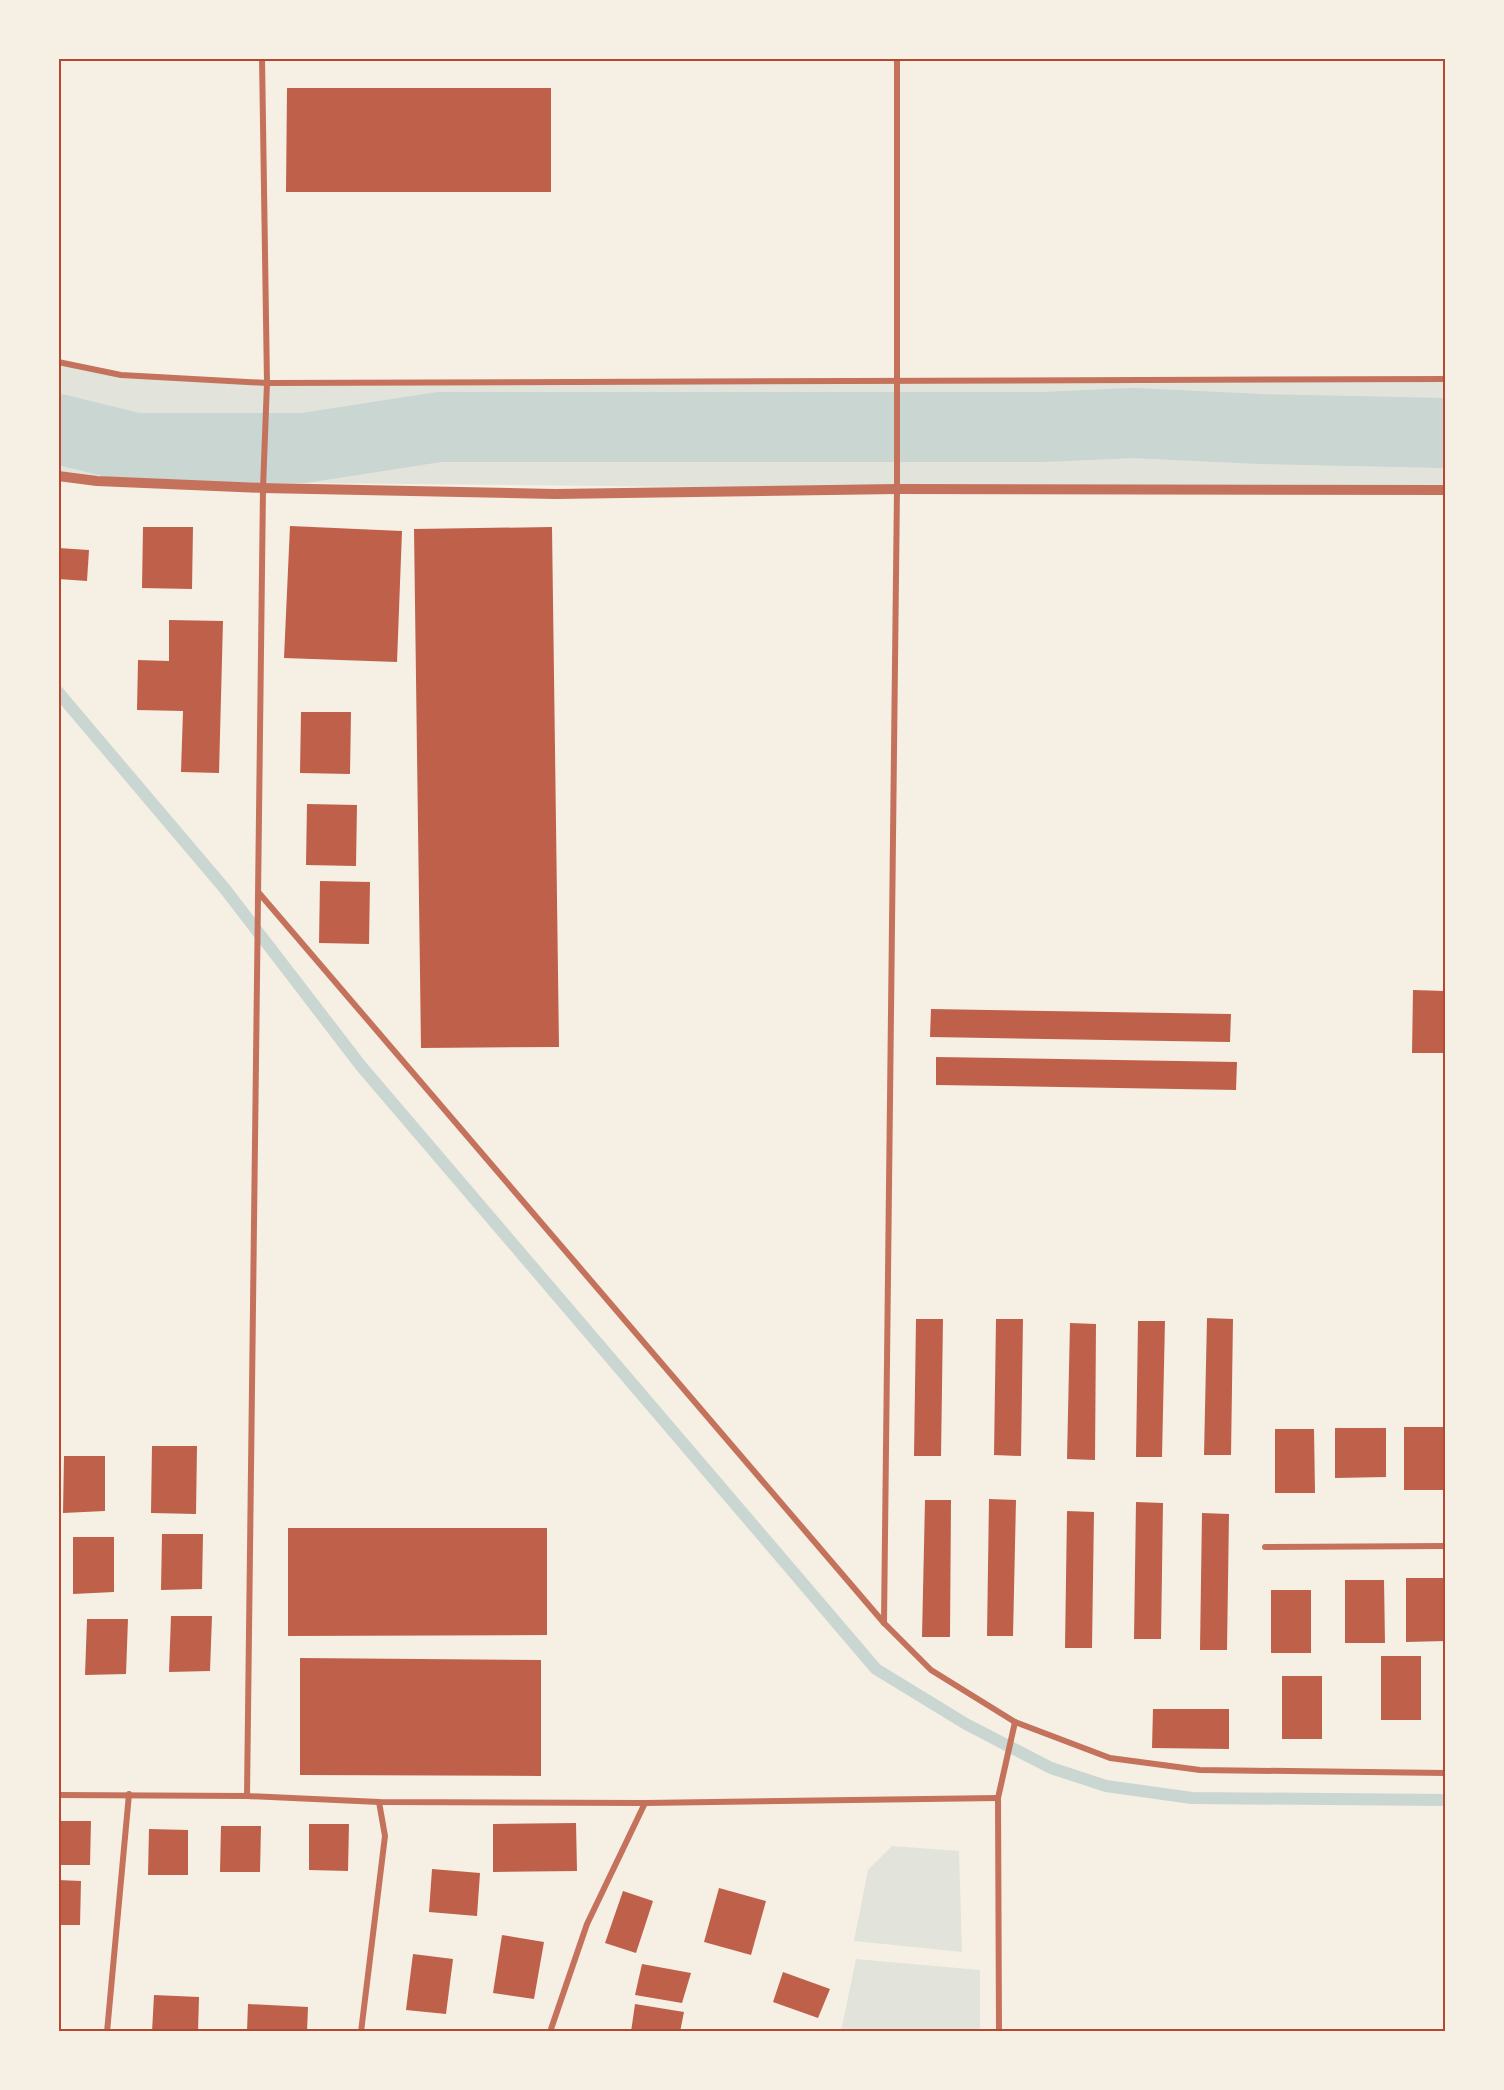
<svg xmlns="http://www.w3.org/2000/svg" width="1504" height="2090" viewBox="0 0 1504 2090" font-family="Signika,sans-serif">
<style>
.green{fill:#e2e4dc}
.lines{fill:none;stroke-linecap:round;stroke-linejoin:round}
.stream{stroke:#c9d6d2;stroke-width:12}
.river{stroke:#c9d6d2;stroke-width:70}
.building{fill:#bf614a}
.minor{stroke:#c5725c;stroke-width:6}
.tertiary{stroke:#c5725c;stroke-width:10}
.neatline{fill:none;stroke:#b5482f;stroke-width:2}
</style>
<rect width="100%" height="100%" fill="#f6efe4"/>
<g class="green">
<polygon points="58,362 121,375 237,381 1445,380 1445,490 897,489 113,481 59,471"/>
<polygon points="892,1846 959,1851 962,1952 854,1941 868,1870"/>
<polygon points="856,1959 980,1970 980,2031 841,2031"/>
</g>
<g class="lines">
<polyline class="stream" points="58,692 225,889 361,1066 876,1669 966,1724 1051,1768 1106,1786 1192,1798 1446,1800"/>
<polyline class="river" points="58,429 135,448 304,448 439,427 1043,427 1133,423 1260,429 1446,433"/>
</g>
<g class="building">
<polygon points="287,88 551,88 551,192 286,192"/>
<polygon points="290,526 402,531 397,662 284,658"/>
<polygon points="143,527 193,527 192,589 142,588"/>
<polygon points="552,527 559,1047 421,1048 414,529"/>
<polygon points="58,548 89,550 87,581 58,579"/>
<polygon points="169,620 223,621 219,773 181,772 183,711 137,710 138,660 169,661"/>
<polygon points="301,712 351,712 350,774 300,773"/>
<polygon points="307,804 357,805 356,866 306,865"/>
<polygon points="320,881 370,882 369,944 319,943"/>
<polygon points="1413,990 1446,991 1446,1053 1412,1053"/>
<polygon points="931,1009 1231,1014 1230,1042 930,1037"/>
<polygon points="936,1057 1237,1062 1236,1090 936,1085"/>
<polygon points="1207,1318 1233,1319 1231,1455 1204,1455"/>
<polygon points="916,1319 943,1319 941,1456 914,1456"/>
<polygon points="996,1319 1023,1319 1021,1456 994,1455"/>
<polygon points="1138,1321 1165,1321 1162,1457 1136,1457"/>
<polygon points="1070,1323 1096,1324 1095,1460 1067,1459"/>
<rect x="1404" y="1427" width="39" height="63"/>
<polygon points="1335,1428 1386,1428 1386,1477 1335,1478"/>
<polygon points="1275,1429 1314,1429 1315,1493 1275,1493"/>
<polygon points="152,1446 197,1446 196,1514 151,1513"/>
<polygon points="64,1456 105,1456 105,1511 63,1513"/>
<polygon points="989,1499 1016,1500 1013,1636 987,1636"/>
<polygon points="925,1500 951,1500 950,1637 922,1637"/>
<polygon points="1136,1502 1163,1503 1161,1639 1134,1639"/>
<polygon points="1067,1511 1094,1512 1092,1648 1065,1648"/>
<polygon points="1202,1513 1229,1514 1227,1650 1200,1650"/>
<polygon points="288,1528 547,1528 547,1635 288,1636"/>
<polygon points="162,1534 203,1534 202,1589 161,1590"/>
<polygon points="73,1537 114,1537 114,1592 73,1594"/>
<polygon points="1406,1578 1446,1578 1446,1641 1406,1642"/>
<polygon points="1345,1580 1384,1580 1385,1643 1345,1643"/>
<rect x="1271" y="1590" width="40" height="63"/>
<polygon points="171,1616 212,1616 210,1671 169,1672"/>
<polygon points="87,1619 128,1619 126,1674 85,1675"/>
<rect x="1381" y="1656" width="40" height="64"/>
<polygon points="300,1658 541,1660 541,1776 300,1775"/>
<rect x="1282" y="1676" width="40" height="63"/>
<polygon points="1153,1709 1229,1709 1229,1749 1152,1748"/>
<polygon points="59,1821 91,1821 90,1865 58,1865"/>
<polygon points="576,1823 577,1871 493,1872 493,1824"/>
<polygon points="309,1824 349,1824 348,1871 309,1870"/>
<polygon points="221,1826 261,1826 260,1872 220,1872"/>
<polygon points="149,1829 188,1830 188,1875 148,1875"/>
<polygon points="432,1869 480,1873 477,1916 429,1912"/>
<polygon points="58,1880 81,1881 80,1925 58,1925"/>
<polygon points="719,1888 766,1901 751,1955 704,1942"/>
<polygon points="623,1891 653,1901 636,1953 605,1943"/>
<polygon points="502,1935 544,1942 534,1999 493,1993"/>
<polygon points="413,1954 453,1959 446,2014 406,2010"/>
<polygon points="642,1964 691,1973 682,2003 635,1995"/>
<polygon points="783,1972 830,1989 818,2018 773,2002"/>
<polygon points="154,1995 199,1997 198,2032 152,2032"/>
<polygon points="248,2004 308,2007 307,2032 247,2032"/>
<polygon points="635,2004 684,2012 680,2032 631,2032"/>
</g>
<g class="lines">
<g class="minor">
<polyline points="897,58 897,489 884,1623 931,1670 1015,1722 1110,1758 1200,1770 1446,1773"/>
<polyline points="58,362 121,375 267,383 1446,379"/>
<polyline points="259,893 884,1623"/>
<polyline points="1265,1547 1446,1546"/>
<polyline points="58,1795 247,1796 379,1802 645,1803 998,1798"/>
<polyline points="247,1796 263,488 267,383 262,58"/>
<polyline points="107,2032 129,1794"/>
<polyline points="361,2032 385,1836 379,1802"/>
<polyline points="550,2032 587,1924 645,1803"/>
<polyline points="999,2032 998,1798 1015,1722"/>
</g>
<polyline class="tertiary" points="58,476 97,481 263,488 555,494 897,489 1446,490"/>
</g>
<rect width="1504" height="2090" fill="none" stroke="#f6efe4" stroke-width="120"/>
<rect x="60" y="60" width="1384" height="1970" class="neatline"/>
</svg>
